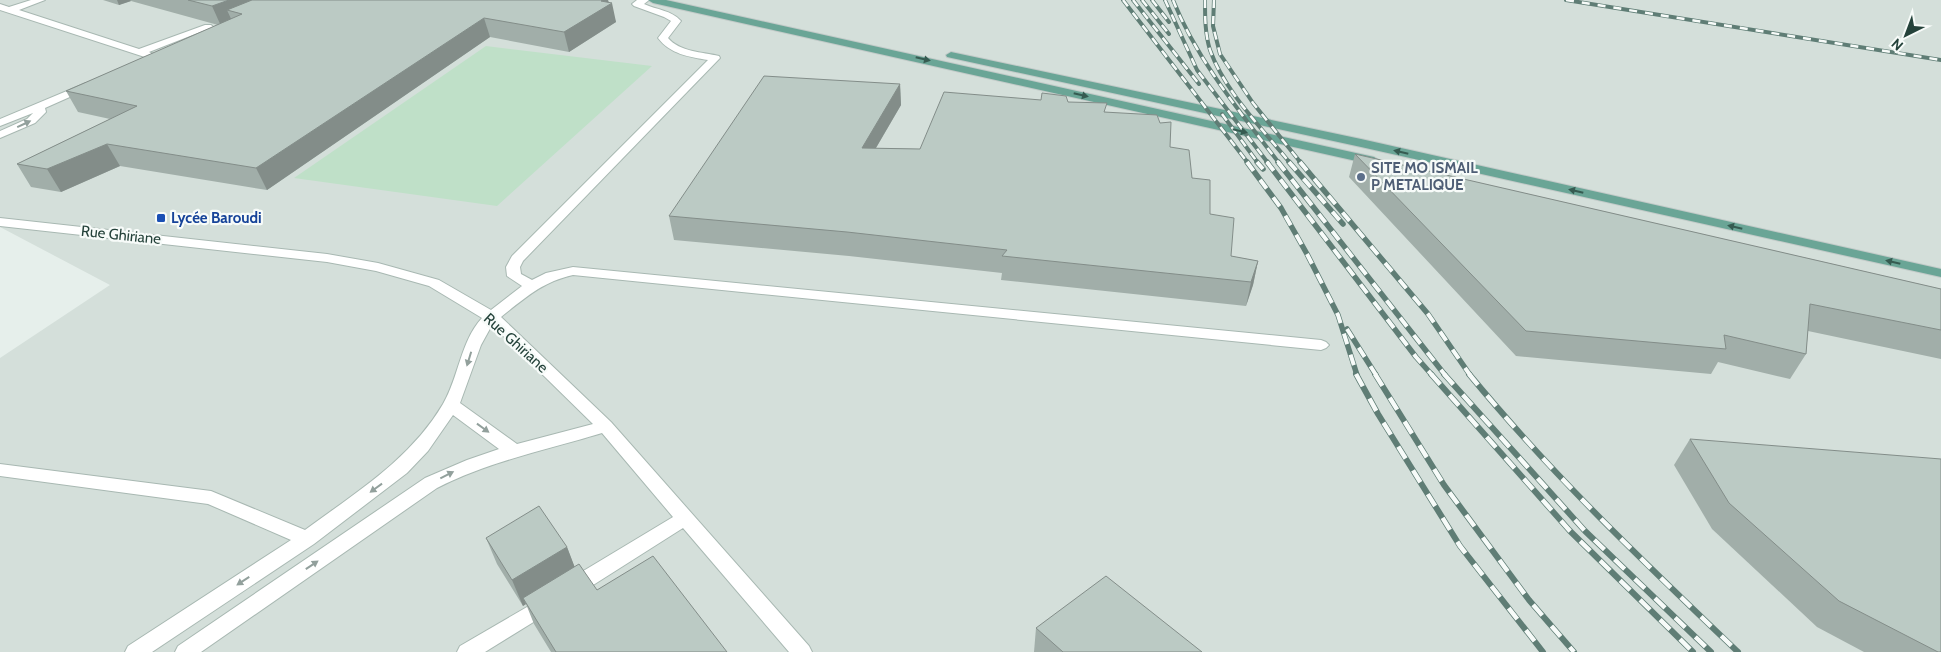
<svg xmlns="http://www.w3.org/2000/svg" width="1941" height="652" viewBox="0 0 1941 652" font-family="Cabin,sans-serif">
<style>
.built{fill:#d4dfda}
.green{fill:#bfe0c8}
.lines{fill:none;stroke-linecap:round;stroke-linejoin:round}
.minor-casing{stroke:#a8b8b2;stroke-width:2}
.major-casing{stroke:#c2cac8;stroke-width:2}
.minor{fill:#fff;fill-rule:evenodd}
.major{fill:#6aa596;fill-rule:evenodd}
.rail-far2-casing{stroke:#5f7d75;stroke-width:4}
.rail-far1-casing{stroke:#5f7d75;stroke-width:5.5}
.rail-casing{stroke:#5f7d75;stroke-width:6}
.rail-far2{stroke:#f7fbf9;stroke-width:2.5;stroke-dasharray:8;stroke-linecap:butt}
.rail-far1{stroke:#f7fbf9;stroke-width:4;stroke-dasharray:11;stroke-linecap:butt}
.rail{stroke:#f7fbf9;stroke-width:4.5;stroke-dasharray:14;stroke-linecap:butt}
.wall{fill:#a1aea9}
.shaded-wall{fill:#838d89}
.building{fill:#bbcac4;stroke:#838d89}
.oneway{fill:#365b51}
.oneway2{fill:#92a09c}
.service-dot{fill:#5c6f8a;stroke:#f7fbf9;stroke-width:2}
.transit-dot{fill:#1a4fb4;stroke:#f7fbf9;stroke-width:2}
.labels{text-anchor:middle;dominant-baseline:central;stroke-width:4.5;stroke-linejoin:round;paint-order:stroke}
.service-label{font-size:15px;font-weight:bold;fill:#4e5e75;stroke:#f7fbf9;text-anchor:start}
.transit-label{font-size:15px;font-weight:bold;fill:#164399;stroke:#f7fbf9;text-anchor:start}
.street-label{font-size:15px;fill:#24423a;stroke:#f7fbf9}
</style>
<rect width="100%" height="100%" fill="#e6efeb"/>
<polygon class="built" points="0,0 1941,0 1941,652 0,652 0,358 110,285 0,227"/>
<polygon class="green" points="486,46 652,66 497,206 294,178"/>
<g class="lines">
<defs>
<g id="minor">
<polygon points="31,0 45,0 19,10 139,49 205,25 211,25 213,27 149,52 159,57 154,60 0,10 0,4 9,7"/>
<path d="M637,0H649L644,4C657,10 671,10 681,21L668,38C680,52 702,52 719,56L720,58L523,261L520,267L521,274L532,280L546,273L573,267L1321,340L1326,342L1329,345L1326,348L1321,350L573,275C542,282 525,298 501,317L611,422L809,646L812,652H789L683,528L579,594L572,596L565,594L562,588L565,582L673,517L602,433C546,450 490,461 437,488L201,652H175L178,646L425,478L467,460L499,449L453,415L428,451L407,473L314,544L152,652H125L128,646L291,540L208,504L0,476V464L211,491L305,530C355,493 410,460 443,404C459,377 460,342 482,318L429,286L376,271L327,262L0,226V218L327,254L378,263L439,280L491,310L522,286L507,276L506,267L512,256L708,60C689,57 670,54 658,38L671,21L664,17L634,6L632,4ZM492,325L593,424L517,444L460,403L481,345Z"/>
<polygon points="86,83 90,84 91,86 90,88 45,108 46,112 35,123 0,138 0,131 27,119 33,113 0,126 0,119"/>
<polygon points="546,596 553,598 556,604 553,610 485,652 457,652 460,646"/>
</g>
<g id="major">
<polygon points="648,0 666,0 1374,157 1380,161 1374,165 653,3"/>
<polygon points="951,52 1361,139 1941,269 1941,277 1361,147 947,57 946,55"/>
</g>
</defs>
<use href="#minor" class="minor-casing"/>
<use href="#major" class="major-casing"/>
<use href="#minor" class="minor"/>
<use href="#major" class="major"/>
<defs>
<g id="rail-far2">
<polyline points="1123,0 1248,163"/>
<polyline points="1133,0 1199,84"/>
<polyline points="1142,0 1169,34"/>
<polyline points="1152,0 1169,22"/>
<polyline points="1165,0 1197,70 1268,163"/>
<path d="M1173,0C1197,60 1240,112 1279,163"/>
<path d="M1205,0C1205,17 1205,34 1210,50C1225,92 1262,128 1290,163"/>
<polyline points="1214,0 1213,26 1220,54 1253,103 1301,163"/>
<polyline points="1566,0 1941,60"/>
<polyline points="1222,114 1258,163"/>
</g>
<g id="rail-far1">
<polyline points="1247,162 1281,208 1307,254 1338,315 1357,375"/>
<polyline points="1257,162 1263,169"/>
<polyline points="1267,162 1416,357 1432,375"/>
<polyline points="1278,162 1445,375"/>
<polyline points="1289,162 1343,224"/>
<polyline points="1300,162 1428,314 1470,375"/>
<polyline points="1347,329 1376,375"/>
</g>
<g id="rail">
<polyline points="1356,374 1378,414 1460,546 1543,652"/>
<polyline points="1375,374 1444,485 1529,600 1574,652"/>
<polyline points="1431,374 1570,531 1693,652"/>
<polyline points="1444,374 1585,531 1711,652"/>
<path d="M1469,374C1552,475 1644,562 1738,652"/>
</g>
</defs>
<use href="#rail-far2" class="rail-far2-casing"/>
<use href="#rail-far1" class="rail-far1-casing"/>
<use href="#rail" class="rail-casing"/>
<use href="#rail-far2" class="rail-far2"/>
<use href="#rail-far1" class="rail-far1"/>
<use href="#rail" class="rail"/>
</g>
<g class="wall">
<polygon points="103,0 608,0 616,22 569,52 490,37 267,190 120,166 61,192 31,187 17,164 110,119 78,112 66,91 218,25 131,1 119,5"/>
<polygon points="900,84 901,105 876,148 920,149 1041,100 1068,102 1106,112 1160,123 1170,147 1192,178 1231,256 1258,261 1253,285 1246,306 1001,280 1002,273 849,256 674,240 669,216"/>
<polygon points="1355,154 1941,289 1941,359 1808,331 1806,354 1790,379 1718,362 1711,374 1516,356 1349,177"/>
<polygon points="1690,439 1941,652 1864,652 1817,627 1712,529 1674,465"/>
<polygon points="486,538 567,547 574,566 597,590 727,652 551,652 534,624 526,604 523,606 497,564"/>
<polygon points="1036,628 1202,652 1034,652"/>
</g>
<g class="shaded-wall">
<polygon points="117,0 130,0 131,1 119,5"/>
<polygon points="229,0 286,0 242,14 227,10 232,21 221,26 212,6"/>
<polygon points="603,0 608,0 609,5 612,3 616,22 569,52 564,32"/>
<polygon points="484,18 490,37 267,190 256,168"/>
<polygon points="900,84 901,105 863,170 862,148"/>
<polygon points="107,144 120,166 61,192 47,169"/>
<polygon points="1258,261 1253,285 1246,306 1251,282"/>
<polygon points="567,547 577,573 523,598 526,604 523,606 512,580"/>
</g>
<g class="building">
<polygon points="188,0 229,0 212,6"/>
<polygon points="252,0 603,0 601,1 612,3 564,32 484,18 256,168 107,144 47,169 17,164 137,106 66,91 242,14 227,10"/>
<polygon points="764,76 900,84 862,148 920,149 944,92 1041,100 1042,93 1066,96 1068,102 1107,103 1104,112 1157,115 1160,123 1171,122 1170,147 1189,150 1192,178 1210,180 1210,214 1234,218 1231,256 1258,261 1251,282 1002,256 1007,250 847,232 669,216"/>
<polygon points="1355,154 1941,289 1941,330 1810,304 1806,354 1724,335 1726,349 1526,331"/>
<polygon points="1690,439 1941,459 1941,652 1938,652 1839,601 1729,503"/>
<polygon points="539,506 567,547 512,580 486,538"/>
<polygon points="653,556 727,652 556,652 523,598 579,564 597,590"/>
<polygon points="1106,576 1202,652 1063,652 1036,628"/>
</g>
<defs><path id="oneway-solid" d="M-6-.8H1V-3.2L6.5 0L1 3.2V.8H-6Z" transform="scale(1.25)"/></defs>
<g class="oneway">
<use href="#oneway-solid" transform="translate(923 59) rotate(13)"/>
<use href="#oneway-solid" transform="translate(1081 95) rotate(13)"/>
<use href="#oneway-solid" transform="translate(1240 131) rotate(13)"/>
<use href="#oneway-solid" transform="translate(1401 152) rotate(-167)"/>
<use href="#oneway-solid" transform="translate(1576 191) rotate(-167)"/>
<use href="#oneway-solid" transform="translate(1735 227) rotate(-167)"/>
<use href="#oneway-solid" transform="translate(1893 262) rotate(-167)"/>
</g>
<g class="oneway2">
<use href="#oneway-solid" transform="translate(24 124) rotate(-25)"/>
<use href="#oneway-solid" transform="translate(469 359) rotate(107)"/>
<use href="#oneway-solid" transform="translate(483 428) rotate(36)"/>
<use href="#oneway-solid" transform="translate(447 475) rotate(-27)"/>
<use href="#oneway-solid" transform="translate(376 488) rotate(144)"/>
<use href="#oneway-solid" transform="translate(312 565) rotate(-34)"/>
<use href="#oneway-solid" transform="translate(243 581) rotate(147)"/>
</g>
<circle class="service-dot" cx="1361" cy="177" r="5"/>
<rect class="transit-dot" x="156" y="213" width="10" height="10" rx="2.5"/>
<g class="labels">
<g class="service-label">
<text x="1371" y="168">SITE MO ISMAIL<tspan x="1371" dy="17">P METALIQUE</tspan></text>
</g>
<g class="transit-label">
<text x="171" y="218">Lycée Baroudi</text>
</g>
<g class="street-label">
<text transform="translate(121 235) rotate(6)">Rue Ghiriane</text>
<text transform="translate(516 343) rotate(42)">Rue Ghiriane</text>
</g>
</g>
<g transform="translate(1906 35) rotate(222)" stroke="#f7fbf9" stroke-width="4" paint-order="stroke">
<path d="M0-4L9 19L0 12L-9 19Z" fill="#24423a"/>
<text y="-8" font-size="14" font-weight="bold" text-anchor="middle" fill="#24423a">N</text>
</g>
</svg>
